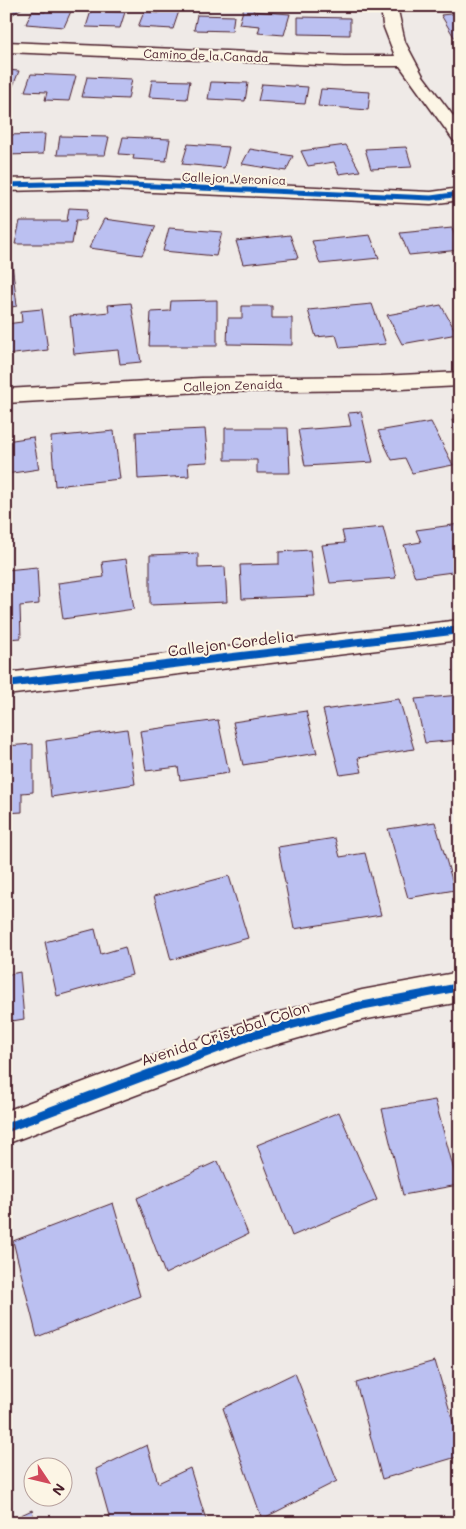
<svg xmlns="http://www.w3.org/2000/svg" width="466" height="1529" viewBox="0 0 466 1529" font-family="Mali,sans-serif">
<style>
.building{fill:#bbc0f1;stroke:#4a1f2b}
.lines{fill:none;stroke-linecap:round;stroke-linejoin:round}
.street-casing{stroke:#4a1f2b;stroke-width:3}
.secondary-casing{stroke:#4a1f2b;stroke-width:3}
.street{fill:#fcf5e5;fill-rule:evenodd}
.secondary{fill:#fcf5e5;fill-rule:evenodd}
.cycleway-far2-casing{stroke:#fcf5e5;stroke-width:7}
.cycleway-far1-casing{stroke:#fcf5e5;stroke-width:11}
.cycleway-casing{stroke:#fcf5e5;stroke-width:12}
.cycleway-far2{stroke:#0057b8;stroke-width:5}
.cycleway-far1{stroke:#0057b8;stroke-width:8}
.cycleway{stroke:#0057b8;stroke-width:9}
.labels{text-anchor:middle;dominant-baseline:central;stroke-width:4;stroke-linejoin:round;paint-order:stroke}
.far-street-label{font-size:12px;fill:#4a1f2b;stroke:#fcf5e5}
.street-label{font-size:15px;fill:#4a1f2b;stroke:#fcf5e5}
</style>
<rect width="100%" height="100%" fill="#efeae7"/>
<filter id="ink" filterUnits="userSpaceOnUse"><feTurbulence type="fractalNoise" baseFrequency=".02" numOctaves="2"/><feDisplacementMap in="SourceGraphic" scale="10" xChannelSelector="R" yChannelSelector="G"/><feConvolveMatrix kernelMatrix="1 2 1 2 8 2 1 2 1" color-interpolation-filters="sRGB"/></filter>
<g filter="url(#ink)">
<g class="building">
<polygon points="6,6 25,6 6,19"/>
<polygon points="47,7 72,9 64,27 26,24 32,11 45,12"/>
<polygon points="161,7 180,8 173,29 138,27 144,12 159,13"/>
<polygon points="244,7 254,8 253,11 290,14 284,35 258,33 260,26 239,24"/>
<polygon points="91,11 125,12 120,28 86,27"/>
<polygon points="460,13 460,36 454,37 441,15"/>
<polygon points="197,15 234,16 232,31 194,30"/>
<polygon points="298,17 350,18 350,35 298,34"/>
<polygon points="6,70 19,71 11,91 6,91"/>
<polygon points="31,74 76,76 69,101 45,100 47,92 25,91"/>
<polygon points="87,77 132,79 128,99 82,97"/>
<polygon points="152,80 190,81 187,99 149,97"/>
<polygon points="211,82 248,83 245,101 208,99"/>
<polygon points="262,84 308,87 305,104 258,101"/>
<polygon points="321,89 370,92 368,110 318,106"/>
<polygon points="45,134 43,154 6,155 6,135"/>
<polygon points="60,136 109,137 105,155 57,155"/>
<polygon points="123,137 170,139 166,161 133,159 134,155 119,154"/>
<polygon points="188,144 229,147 224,168 182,164"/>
<polygon points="346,145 360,171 339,174 334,162 308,166 301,151"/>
<polygon points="406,147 412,167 371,169 365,149"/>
<polygon points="250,149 293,156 286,171 242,164"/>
<polygon points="69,208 88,209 86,220 76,220 72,244 15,244 20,221 67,221"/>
<polygon points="104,219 156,226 142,255 89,248"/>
<polygon points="169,228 222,232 216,256 163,251"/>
<polygon points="452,228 460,250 409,255 400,233"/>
<polygon points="290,235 298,258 243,264 236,241"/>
<polygon points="370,235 379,258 320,264 312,241"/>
<polygon points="6,263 12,263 17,306 6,308"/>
<polygon points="217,300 217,346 149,346 151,312 170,311 171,301"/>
<polygon points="131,303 141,362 120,364 118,350 74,354 70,316 109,312 108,305"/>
<polygon points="372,304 386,344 340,348 336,335 316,337 308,310"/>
<polygon points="441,305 457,334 402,344 387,315"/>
<polygon points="242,306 272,306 272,318 292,318 292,345 227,344 228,318 242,318"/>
<polygon points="42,309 48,350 6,355 6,324 22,322 21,311"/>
<polygon points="361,412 373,462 305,466 298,430 351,426 348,413"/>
<polygon points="460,419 460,450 459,450 452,420"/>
<polygon points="431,422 453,465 412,473 405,458 392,460 378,431"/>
<polygon points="225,428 288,428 290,473 257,473 257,460 225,460"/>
<polygon points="205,429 208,462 188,463 189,476 138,479 136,432"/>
<polygon points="114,431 120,479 55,486 51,437"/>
<polygon points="33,437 39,469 6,474 6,441"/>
<polygon points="460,524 460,571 415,577 404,545 421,542 416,530"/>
<polygon points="383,527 396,578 330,583 322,545 345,543 342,531"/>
<polygon points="310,550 315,596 242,599 240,565 279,564 279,552"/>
<polygon points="198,553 198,568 225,567 227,602 150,605 150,555"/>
<polygon points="126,559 134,609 63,619 58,583 104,577 102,562"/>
<polygon points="37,567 39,604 20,606 21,638 6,639 6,570"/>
<polygon points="460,695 460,740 425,743 415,699"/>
<polygon points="399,699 414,749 358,758 362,772 340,775 323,710"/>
<polygon points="306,711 317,753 243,765 233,722"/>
<polygon points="218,720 229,773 180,780 178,767 146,771 140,731"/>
<polygon points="127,729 135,784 51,797 46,741"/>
<polygon points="33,744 33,792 22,793 22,812 6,813 6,746"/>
<polygon points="435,822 455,890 408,898 388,829"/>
<polygon points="335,838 340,857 365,853 381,915 294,929 278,847"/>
<polygon points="229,876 248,938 171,960 154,896"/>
<polygon points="95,929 101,954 125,947 132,975 57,996 45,942"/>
<polygon points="20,972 24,1019 6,1022 6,975"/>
<polygon points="435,1100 458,1185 403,1195 382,1109"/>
<polygon points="339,1112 377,1200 292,1236 257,1145"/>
<polygon points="218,1161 248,1234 165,1274 137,1198"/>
<polygon points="113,1203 140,1296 37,1337 13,1241"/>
<polygon points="435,1361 460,1445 460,1456 382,1479 356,1383"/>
<polygon points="295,1373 337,1481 262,1519 223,1408"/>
<polygon points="147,1445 158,1483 190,1468 207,1523 111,1523 96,1469"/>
<polygon points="32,1510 35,1523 6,1523 6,1522"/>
</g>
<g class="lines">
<defs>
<g id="street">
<polygon points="381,6 397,6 405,42 423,76 460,125 460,142 454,141 400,66 344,66 6,52 6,42 344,56 395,56 383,25"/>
<polygon points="85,177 431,192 460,188 460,200 431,204 85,189 6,191 6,179"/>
<polygon points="460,372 460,386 381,390 201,392 6,403 6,389 201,378 381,376"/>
<polygon points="460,620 460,640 6,695 6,673"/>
</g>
<polygon id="secondary" points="460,972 460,1002 362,1020 250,1052 6,1144 6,1111 250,1020 362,990"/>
</defs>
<use href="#street" class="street-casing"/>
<use href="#secondary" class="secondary-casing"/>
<use href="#street" class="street"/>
<use href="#secondary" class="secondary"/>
<defs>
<polyline id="cycleway-far2" points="6,185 85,183 431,198 460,194"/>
<g id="cycleway-far1">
<polyline points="6,684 460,630"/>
<polyline points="355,1007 460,987"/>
</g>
<polyline id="cycleway" points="6,1128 250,1036 360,1006"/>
</defs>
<use href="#cycleway-far2" class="cycleway-far2-casing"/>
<use href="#cycleway-far1" class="cycleway-far1-casing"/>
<use href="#cycleway" class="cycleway-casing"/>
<use href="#cycleway-far2" class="cycleway-far2"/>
<use href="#cycleway-far1" class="cycleway-far1"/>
<use href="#cycleway" class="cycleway"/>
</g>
</g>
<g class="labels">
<g class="far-street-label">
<text transform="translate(206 55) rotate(2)">Camino de la Canada</text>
<text transform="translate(234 178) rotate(2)">Callejon Veronica</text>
<text transform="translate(233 385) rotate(-2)">Callejon Zenaida</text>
</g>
<g class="street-label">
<text transform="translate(231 643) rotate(-7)">Callejon Cordelia</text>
<text transform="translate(225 1033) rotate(-18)">Avenida Cristobal Colon</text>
</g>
</g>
<rect width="466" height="1529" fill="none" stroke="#fcf5e5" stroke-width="25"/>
<rect x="12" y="12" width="441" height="1504" fill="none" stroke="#4a1f2b" stroke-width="2" filter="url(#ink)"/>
<g transform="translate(48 1482) rotate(125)"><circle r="24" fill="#fcf5e5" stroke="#b59f9b"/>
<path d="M0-4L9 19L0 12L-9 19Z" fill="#d1495b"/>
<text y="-8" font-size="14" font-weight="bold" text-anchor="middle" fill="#4a1f2b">N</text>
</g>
</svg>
